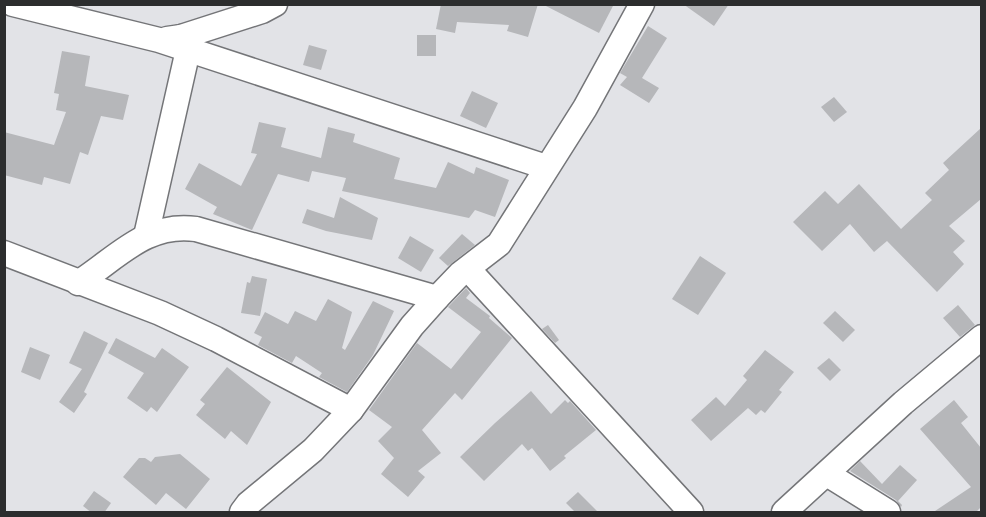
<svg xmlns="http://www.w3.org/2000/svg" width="986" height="517" viewBox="0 0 986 517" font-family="Karla,sans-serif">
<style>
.building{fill:#b6b7ba}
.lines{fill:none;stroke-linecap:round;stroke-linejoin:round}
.minor-casing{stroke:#747578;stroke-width:27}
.minor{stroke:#fff;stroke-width:24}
</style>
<rect width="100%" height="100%" fill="#e2e3e7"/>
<g class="building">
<polygon points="441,4 538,4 528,37 507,31 509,25 457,22 455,33 436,29"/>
<polygon points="542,4 614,4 599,33"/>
<polygon points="683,4 729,4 714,26"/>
<polygon points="648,26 667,38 642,78 659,88 649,103 620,85 627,77 620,73"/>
<rect x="417" y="35" width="19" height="21"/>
<polygon points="309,45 327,50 321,70 303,65"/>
<polygon points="62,51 90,56 85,86 129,95 123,120 101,116 88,155 80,152 70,184 44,177 42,185 4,175 4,132 54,145 66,112 56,110 59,94 54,93"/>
<polygon points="472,91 498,103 486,128 460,116"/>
<polygon points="834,97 847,112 834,122 821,107"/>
<polygon points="259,122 286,128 281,147 321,158 328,127 355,134 353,142 400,158 394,179 436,188 448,162 474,174 476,167 509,180 495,217 475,210 469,218 342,191 346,178 312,171 309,182 278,174 252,230 213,214 217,207 185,189 199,163 241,186 257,154 251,153"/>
<polygon points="981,128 981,199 949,226 965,241 953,252 964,264 937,292 887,241 874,252 850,224 822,251 793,222 825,191 838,204 859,184 901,229 932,200 925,193 949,170 943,163"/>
<polygon points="340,197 378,218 372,240 326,231 302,223 307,209 334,218"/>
<polygon points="462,234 475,245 448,266 439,258"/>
<polygon points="410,236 434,250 421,272 398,258"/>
<polygon points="700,256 726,273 698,315 672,299"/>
<polygon points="252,276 267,279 260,316 241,313 247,282 250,283"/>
<polygon points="466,288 470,293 466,298 490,316 489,318 512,338 462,400 455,393 422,430 441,453 418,471 425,477 408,497 381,474 394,458 378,441 392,427 369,410 417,343 451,369 481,332 448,307"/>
<polygon points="328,299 352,312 342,348 345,350 373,301 394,311 373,355 347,392 319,377 322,373 296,356 292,363 258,345 262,337 254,333 265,312 288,324 295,311 316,321"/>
<polygon points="958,305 975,325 960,337 943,318"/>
<polygon points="835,311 855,330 843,342 823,323"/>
<polygon points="548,325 559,340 555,343 542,329"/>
<polygon points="84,331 108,343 84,392 87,394 74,413 59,402 82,369 69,363"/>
<polygon points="116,338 155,358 162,348 189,367 157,412 151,407 147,412 127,398 144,373 108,353"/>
<polygon points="30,347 50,355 40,380 21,372"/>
<polygon points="765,350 794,372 779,390 782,392 765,413 761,410 756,415 748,408 711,441 691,420 716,397 725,406 747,380 743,376"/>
<polygon points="829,358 841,370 830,381 817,368"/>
<polygon points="227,367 271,402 247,445 231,431 225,439 196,415 205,404 200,400"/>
<polygon points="531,391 551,414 565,400 568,403 570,401 596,430 564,456 566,458 550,471 532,448 528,451 522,444 484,481 460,457 495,423"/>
<polygon points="954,400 968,417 961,423 981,448 981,507 975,513 932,513 971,487 920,429"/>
<polygon points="180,454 210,479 186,509 166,493 156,505 123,477 139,458 145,458 151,462 155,457"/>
<polygon points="860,461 882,484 900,465 917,480 898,501 902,505 901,507 896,500 850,471"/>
<polygon points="94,491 111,503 104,513 92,513 83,506"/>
<polygon points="578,492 599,513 576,513 566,503"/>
</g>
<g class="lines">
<defs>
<g id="minor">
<polyline points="13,4 159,40 546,167"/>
<polyline points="167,39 181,37 262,11 275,4"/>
<polyline points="146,236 188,50 181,37"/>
<polyline points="4,253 160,313 216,339 351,410"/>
<polyline points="468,269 691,512"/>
<path d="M78,283C117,258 146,222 196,229L437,298"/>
<polyline points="827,474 888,512"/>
<polyline points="242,512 248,504 313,450 351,410 412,326 437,298 460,274 499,244 585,108 642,4"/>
<polyline points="784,512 903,403 982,337"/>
</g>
</defs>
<use href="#minor" class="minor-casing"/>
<use href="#minor" class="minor"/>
</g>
<rect width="986" height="517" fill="none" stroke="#2c2d2e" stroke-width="12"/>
</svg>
